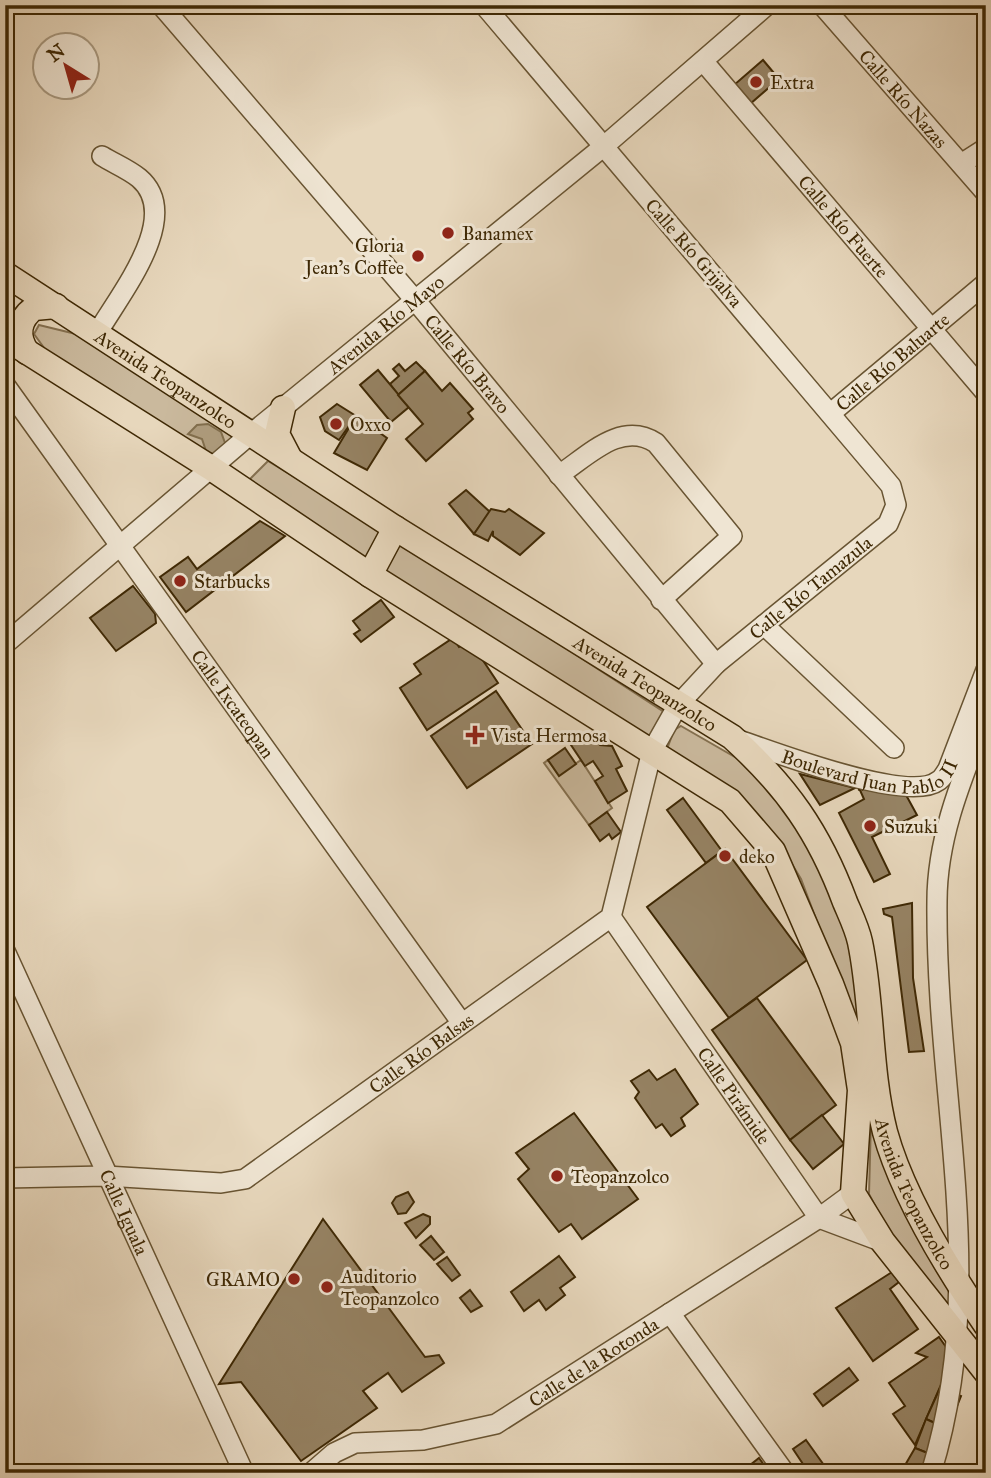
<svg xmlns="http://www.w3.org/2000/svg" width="991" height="1478" viewBox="0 0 991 1478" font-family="'IM FELL Great Primer',serif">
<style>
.green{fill:#cab99d;stroke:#847050;stroke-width:2}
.water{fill:#ae9c7d;stroke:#816e4d;stroke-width:2}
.building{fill:#968364;stroke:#3e2804;stroke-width:2}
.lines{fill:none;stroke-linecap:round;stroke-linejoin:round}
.minor-casing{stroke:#685432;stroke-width:22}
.major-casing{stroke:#3e2804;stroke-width:27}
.minor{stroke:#efe5d3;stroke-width:19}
.major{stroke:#e7d7bc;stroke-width:24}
.poi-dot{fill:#8f2418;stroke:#efe5d3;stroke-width:2.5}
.labels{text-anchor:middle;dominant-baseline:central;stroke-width:6;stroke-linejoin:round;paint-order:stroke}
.poi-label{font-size:19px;fill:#3e2804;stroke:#efe5d3;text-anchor:start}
.street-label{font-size:19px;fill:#3e2804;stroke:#efe5d3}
</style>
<rect width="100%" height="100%" fill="#e7d7bc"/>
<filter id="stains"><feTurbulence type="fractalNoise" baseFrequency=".00286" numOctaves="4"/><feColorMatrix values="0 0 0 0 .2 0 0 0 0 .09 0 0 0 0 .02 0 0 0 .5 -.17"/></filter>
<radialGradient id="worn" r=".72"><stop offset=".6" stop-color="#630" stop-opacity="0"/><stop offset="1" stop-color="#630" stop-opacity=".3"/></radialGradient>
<g class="green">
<polygon points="39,325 80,335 238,439 212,462 50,356 34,334"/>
<polygon points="268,461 415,550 664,712 650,746 245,484"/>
<polygon points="681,726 740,760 795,815 855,945 868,1058 801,879 787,856 666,752 674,730"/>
<polygon points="548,760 559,775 581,760 612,808 589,825 544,763"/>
<polygon points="871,1120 956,1305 946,1303 886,1227 869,1194"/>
</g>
<polygon class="water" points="208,424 221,432 225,443 221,451 214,455 206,451 202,439 188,434 197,425"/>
<g class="building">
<polygon points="763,60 779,79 750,104 734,85"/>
<polygon points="416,362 425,371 398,395 390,384 399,376 393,369 399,364 405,371"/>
<polygon points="378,370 409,407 391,422 360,385"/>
<polygon points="425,371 442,391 450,383 473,409 468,413 473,419 426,461 406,439 423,424 398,395"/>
<polygon points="337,404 356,416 339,440 325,431 320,417"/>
<polygon points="356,416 387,438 367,470 334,453"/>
<polygon points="466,490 490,512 474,534 449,504"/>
<polygon points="491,509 505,512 509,509 544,533 520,555 493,536 493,531 488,541 474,534"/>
<polygon points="260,521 285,536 186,612 160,577 188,557 197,569"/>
<polygon points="133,586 155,614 156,623 116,651 90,618"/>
<polygon points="381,600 394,617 361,642 354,634 360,630 353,621"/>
<polygon points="453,638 459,647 466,643 475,655 478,653 498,683 427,730 400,688 421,674 414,664"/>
<polygon points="496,691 532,744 467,788 431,736"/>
<polygon points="592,732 600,745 612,746 622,766 616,769 627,791 608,803 595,781 603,776 593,761 585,766 571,745"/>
<polygon points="565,748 576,764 559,776 548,760"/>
<polygon points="800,774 855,788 820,805"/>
<polygon points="859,788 906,795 917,815 872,837 890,874 874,882 839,813 864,799"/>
<polygon points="683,798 722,851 706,863 667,810"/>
<polygon points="607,812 621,832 612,839 609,834 600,841 589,825"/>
<polygon points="725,849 807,960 729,1018 647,907"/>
<polygon points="912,903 913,978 924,1051 909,1052 892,917 884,914 883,909"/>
<polygon points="757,998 836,1105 790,1140 712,1030"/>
<polygon points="675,1069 698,1104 681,1118 685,1126 671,1136 662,1124 656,1128 635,1098 639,1092 631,1081 649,1070 657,1080"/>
<polygon points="574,1113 638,1199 582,1239 571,1224 559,1232 518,1179 529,1169 516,1153"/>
<polygon points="822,1115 844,1144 813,1169 790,1140"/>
<polygon points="408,1192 414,1202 406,1213 398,1214 392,1203 396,1197"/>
<polygon points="423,1214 430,1217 430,1224 416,1238 405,1223"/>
<polygon points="323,1219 425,1357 439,1355 444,1363 402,1392 388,1373 363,1391 377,1408 301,1461 241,1382 219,1384"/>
<polygon points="431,1236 444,1252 434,1260 420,1245"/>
<polygon points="559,1256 575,1277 560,1288 565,1295 546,1310 539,1300 524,1311 511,1292"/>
<polygon points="447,1257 460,1275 452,1281 437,1264"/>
<polygon points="892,1272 899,1282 890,1289 918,1329 873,1361 836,1308"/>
<polygon points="470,1290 482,1306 471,1312 460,1298"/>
<polygon points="939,1337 953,1357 915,1445 893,1414 905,1406 889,1383 927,1357 916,1353"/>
<polygon points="849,1368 858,1380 823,1406 814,1394"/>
<polygon points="940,1388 961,1396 948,1429 926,1419"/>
<polygon points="926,1419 948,1429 935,1456 915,1448"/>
<polygon points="806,1440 826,1468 819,1473 809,1473 793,1449"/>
<polygon points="915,1448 935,1456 927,1473 913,1473 904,1467"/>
<polygon points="759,1458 770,1473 740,1473"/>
</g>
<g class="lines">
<defs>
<g id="minor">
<path id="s1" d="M161,5L415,300L716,664"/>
<path id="s2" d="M822,5L986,193"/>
<polyline points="5,7 8,5"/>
<path id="s3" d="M703,61L986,393"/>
<polyline points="961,164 986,148"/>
<path d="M98,332C120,294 184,216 139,178C128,169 113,163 102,156"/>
<path id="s4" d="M5,385L461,1022"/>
<path id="s5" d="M831,413L986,283"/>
<path d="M559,475C588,456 621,420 656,443L732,536L661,600"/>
<polyline points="764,625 894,748"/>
<path id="s6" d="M5,644L252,433L603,147L767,5"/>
<path id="s7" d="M736,739C772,751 908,804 938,781C942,779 946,772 948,769L986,670"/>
<path id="s8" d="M611,917L819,1218L883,1242"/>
<path id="s9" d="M5,951L244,1473"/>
<path id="s10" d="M5,1178L106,1176L221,1183L245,1179L611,917L652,751L678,705L716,664L888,524L896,505L891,486L484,5"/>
<polyline points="670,1313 785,1473"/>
<path id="s11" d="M311,1473L334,1453L355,1443L423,1440L496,1424L819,1218L853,1193"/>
<path d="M931,1473C991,1278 935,1101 937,901C937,836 963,776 986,717"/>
</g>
<g id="major">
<path id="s12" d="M5,274L395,528L732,737C787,787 819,832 845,902C850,914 857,928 860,942C873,1004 869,1069 885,1132C902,1194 949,1271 986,1325"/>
<polyline points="5,338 211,468 370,575 730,801 773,851 831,984 853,1043 860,1090 853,1193 883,1242 986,1372"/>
<path d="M27,352C16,336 18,320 34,308L56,306"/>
<polyline points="283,408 277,434 289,457"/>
<polyline points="370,575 395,528"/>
</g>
</defs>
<use href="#minor" class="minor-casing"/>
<use href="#major" class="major-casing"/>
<use href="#minor" class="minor"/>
<use href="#major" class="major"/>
</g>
<g class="poi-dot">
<circle cx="756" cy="82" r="7"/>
<circle cx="448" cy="233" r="7"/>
<circle cx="418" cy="256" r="7"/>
<circle cx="336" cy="424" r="7"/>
<circle cx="180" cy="581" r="7"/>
<path d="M471.5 724.5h7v7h7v7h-7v7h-7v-7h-7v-7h7z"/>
<circle cx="870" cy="826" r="7"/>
<circle cx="725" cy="856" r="7"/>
<circle cx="557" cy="1176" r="7"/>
<circle cx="294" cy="1279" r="7"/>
<circle cx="327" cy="1287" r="7"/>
</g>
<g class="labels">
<g class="poi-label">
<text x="770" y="82">Extra</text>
<text x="462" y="233">Banamex</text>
<text x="404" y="245" text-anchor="end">Gloria<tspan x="404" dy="22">Jean's Coffee</tspan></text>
<text x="350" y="424">Oxxo</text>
<text x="194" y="581">Starbucks</text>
<text x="491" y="735">Vista Hermosa</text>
<text x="884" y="826">Suzuki</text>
<text x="739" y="856">deko</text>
<text x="571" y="1176">Teopanzolco</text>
<text x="341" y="1276">Auditorio<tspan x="341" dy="22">Teopanzolco</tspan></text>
<text x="280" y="1279" text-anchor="end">GRAMO</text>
</g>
<g class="street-label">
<text stroke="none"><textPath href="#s2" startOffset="124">Calle Río Nazas</textPath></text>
<text stroke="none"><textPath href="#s3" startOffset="217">Calle Río Fuerte</textPath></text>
<text transform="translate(694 253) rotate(49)">Calle Río Grijalva</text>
<text stroke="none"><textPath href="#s6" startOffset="497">Avenida Río Mayo</textPath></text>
<text stroke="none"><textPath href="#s5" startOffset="80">Calle Río Baluarte</textPath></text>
<text stroke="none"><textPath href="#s1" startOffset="472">Calle Río Bravo</textPath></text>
<text stroke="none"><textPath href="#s12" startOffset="192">Avenida Teopanzolco</textPath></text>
<text stroke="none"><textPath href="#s10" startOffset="1092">Calle Río Tamazula</textPath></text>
<text stroke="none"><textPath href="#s12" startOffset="760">Avenida Teopanzolco</textPath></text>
<text stroke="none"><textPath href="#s4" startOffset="392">Calle Ixcateopan</textPath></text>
<text stroke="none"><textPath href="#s7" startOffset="142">Boulevard Juan Pablo II</textPath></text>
<text stroke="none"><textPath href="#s10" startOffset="457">Calle Río Balsas</textPath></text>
<text stroke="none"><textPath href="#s8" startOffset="217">Calle Pirámide</textPath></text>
<text stroke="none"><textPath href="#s12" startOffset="1367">Avenida Teopanzolco</textPath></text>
<text stroke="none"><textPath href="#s9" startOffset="287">Calle Iguala</textPath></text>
<text stroke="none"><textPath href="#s11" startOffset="312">Calle de la Rotonda</textPath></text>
</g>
</g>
<rect width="991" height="1478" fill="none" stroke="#e7d7bc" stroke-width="28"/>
<rect x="7" y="7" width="977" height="1464" fill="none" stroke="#3e2804" stroke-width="3.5"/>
<rect x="14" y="14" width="963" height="1450" fill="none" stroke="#3e2804" stroke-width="2"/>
<g transform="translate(66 66) rotate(323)"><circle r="33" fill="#efe5d3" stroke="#a89980" stroke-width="2"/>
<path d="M0-5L12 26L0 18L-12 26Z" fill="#8f2418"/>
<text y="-10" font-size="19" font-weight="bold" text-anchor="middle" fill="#3e2804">N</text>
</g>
<rect width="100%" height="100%" filter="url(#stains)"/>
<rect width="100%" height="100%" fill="url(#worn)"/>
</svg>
